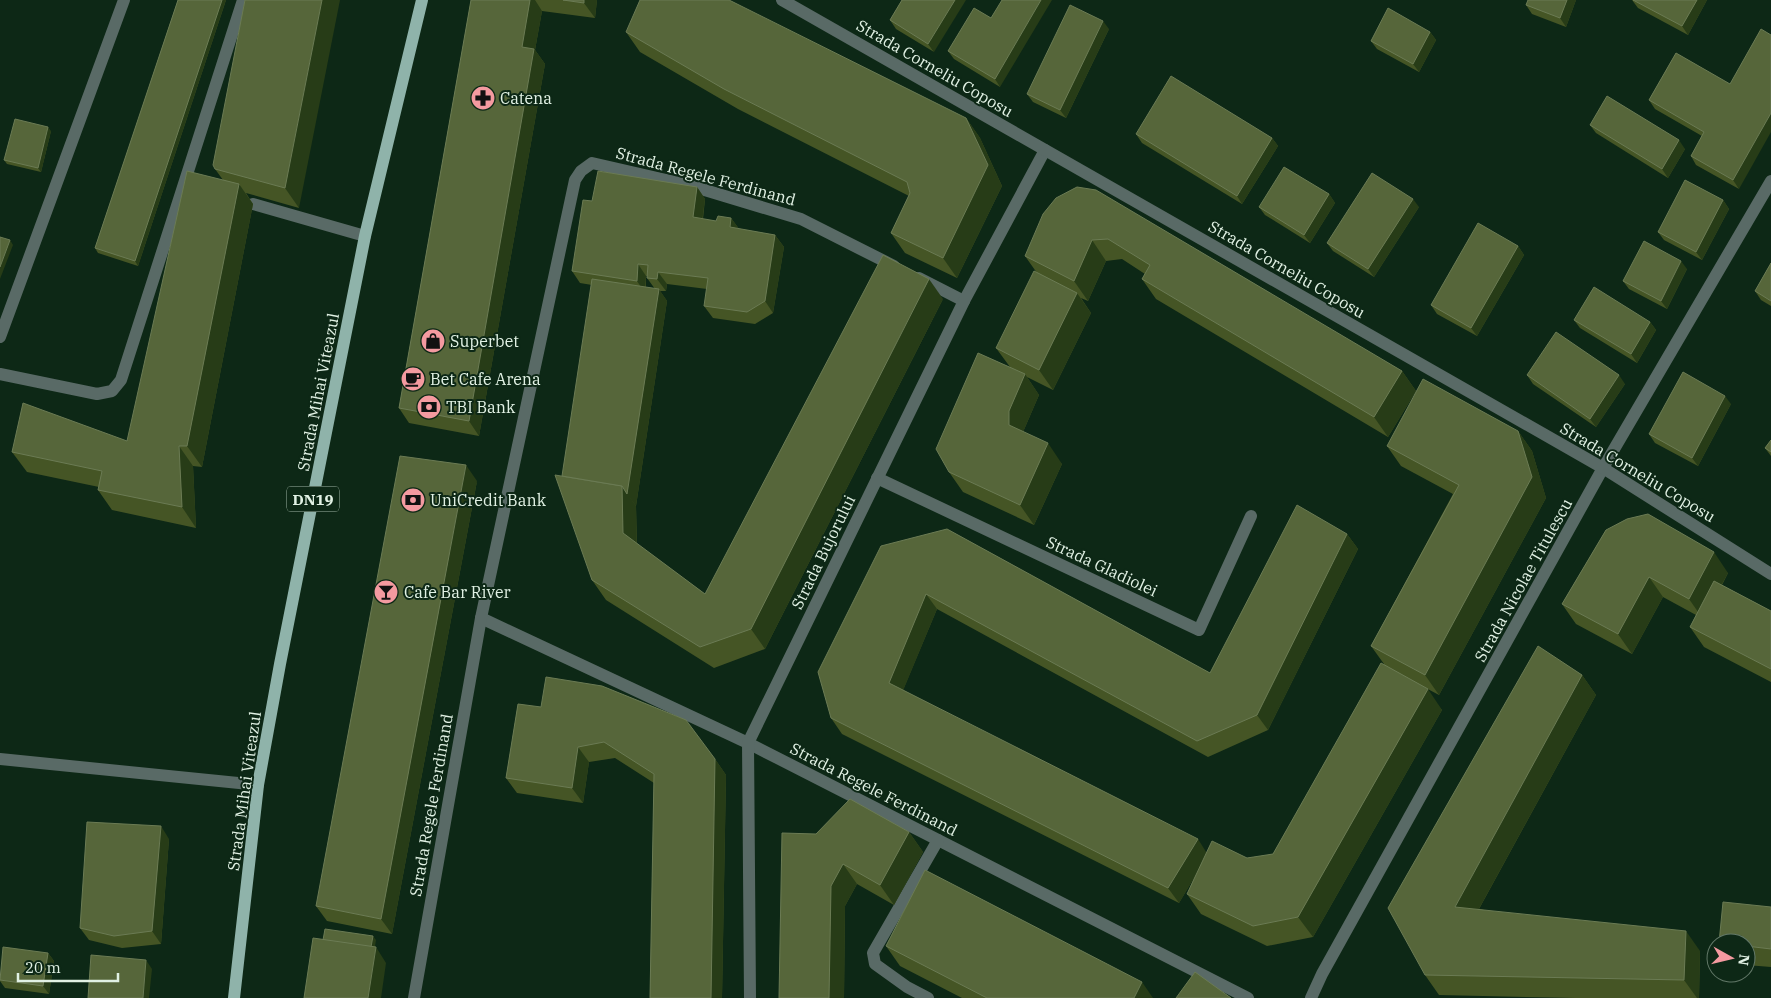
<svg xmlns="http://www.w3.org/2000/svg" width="1771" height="998" viewBox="0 0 1771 998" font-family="'IBM Plex Serif',serif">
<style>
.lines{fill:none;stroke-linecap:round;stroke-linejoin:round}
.service{stroke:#596a66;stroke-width:12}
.minor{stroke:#596a66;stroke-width:12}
.tertiary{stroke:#596a66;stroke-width:12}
.primary{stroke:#8fb3aa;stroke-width:12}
.wall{fill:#455525;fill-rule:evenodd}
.shaded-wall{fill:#273c17}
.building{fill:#56663a;stroke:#6b7b54}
.labels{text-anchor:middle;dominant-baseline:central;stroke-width:4;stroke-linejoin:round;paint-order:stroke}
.shield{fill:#0d2816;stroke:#a1b5a6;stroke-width:1}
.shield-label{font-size:15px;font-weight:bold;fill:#e1f1e4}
.street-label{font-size:16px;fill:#e1f1e4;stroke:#0d2816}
.poi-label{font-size:16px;fill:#e1f1e4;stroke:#0d2816;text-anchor:start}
</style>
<rect width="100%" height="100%" fill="#0d2816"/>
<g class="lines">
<g class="service">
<polyline points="0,337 124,0"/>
<polyline points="0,374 97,394 112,391 121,380 243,0"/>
</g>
<g class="minor">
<polyline points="253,204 365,236"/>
<polyline points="919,278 964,301"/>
<polyline points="877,478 1199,630 1251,516"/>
<polyline points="481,618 748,743 1248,998"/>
<polyline points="0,759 258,785"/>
<polyline points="414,998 481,618 575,180 581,171 592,163 688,185 801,219 894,266"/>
<polyline points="750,998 748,743 964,301 1045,150"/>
<polyline points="928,998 907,987 875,964 873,953 938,840"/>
<polyline points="1311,998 1322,974 1603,468 1771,181"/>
</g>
<polyline class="tertiary" points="782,0 1603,468 1771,574"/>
<polyline class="primary" points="234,998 258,785 280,664 365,236 422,0"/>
</g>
<g class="wall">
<polygon points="178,0 226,0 138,266 98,253 95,248"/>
<polygon points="245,0 299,208 246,193 253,204 202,467 193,466 196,528 112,510 98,490 99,487 27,472 12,452 127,441 223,180 215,169"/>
<polygon points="471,0 597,0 595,18 542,11 535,50 545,64 479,436 409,423 399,408"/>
<polygon points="902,0 934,52 896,29 890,20"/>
<polygon points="1528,0 1576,0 1566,27 1532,14 1526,5"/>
<polygon points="1632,0 1707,0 1688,35 1638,8"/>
<polygon points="991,18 1000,87 954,59 948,51"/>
<polygon points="1109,29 1066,118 1033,102 1027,94"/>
<polygon points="626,32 966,118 980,138 1002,186 957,278 905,253 891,233 909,196 738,109 640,52"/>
<polygon points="1430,32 1436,40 1419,72 1377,49 1371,41"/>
<polygon points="1676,53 1739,189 1696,165 1691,156 1702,136 1655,109 1649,100"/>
<polygon points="1590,125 1685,149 1668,178 1596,133"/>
<polygon points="51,131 41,172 7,164 4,160"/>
<polygon points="1136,134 1272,138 1278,146 1242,204 1142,143"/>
<path d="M697,187L705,199L703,219L716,221L731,218L739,229L775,235L784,247L773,313L755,324L713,318L704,306L707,289L667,284L666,291H660L667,301L636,506L637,544L705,594L943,299L765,649L714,668L606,600L592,580V285L580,283L572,271L592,201ZM646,276H647V278L655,289L646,287Z"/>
<polygon points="1329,194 1335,203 1310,243 1265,215 1259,207"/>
<polygon points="1056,198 1402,371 1416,391 1388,437 1156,299 1142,279 1145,274 1122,259 1106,261 1088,301 1081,298 1091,313 1053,390 1027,377 1039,395 1023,432 1062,464 1034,525 963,492 949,472 1010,367 996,348 1037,273 1025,256"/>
<polygon points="1723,200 1729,209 1702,260 1664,240 1658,232"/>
<polygon points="1419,207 1374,277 1333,251 1327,243"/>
<polygon points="1518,246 1524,255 1477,336 1437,314 1431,305"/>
<polygon points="1771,263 1771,306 1761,300 1755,291"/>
<polygon points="1687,269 1667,309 1629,289 1623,281"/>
<polygon points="1574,320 1650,322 1656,330 1637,363 1580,328"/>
<polygon points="1527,375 1625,384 1596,427 1533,384"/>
<polygon points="1731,404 1698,466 1655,443 1649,434"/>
<polygon points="1518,431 1532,451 1546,498 1439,695 1422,686 1442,710 1313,937 1267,946 1201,914 1187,894 1195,876 1179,903 842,734 831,718 881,546 1210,673 1347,534 1358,549 1268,730 1208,757 937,609 903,690 1207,853 1247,858 1273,854 1384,664 1371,646 1453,494 1401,466 1387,446"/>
<polygon points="1771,440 1771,456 1765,448"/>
<polygon points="477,481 392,934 327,921 316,906"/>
<polygon points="1606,530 1728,573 1722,585 1771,611 1771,682 1704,647 1690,627 1696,615 1663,597 1632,654 1576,624 1562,604"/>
<polygon points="1582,675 1596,695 1479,909 1700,951 1699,998 1575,998 1439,995 1425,975"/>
<polygon points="518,704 715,759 726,775 722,998 650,998 654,783 615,758 589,762 583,803 517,793 506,778"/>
<polygon points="909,832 923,852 894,905 857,884 845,906 844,998 779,998 816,834"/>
<polygon points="169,839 161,944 122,948 89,940 80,928"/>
<polygon points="1771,907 1771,967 1746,965 1746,943"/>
<polygon points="886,946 1153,998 962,998 900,966"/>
<polygon points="48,953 54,961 49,994 5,988 0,981 0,974"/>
</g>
<g class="shaded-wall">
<polygon points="222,0 226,0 138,266 135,261"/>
<polygon points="322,0 340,0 299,208 285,188"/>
<polygon points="530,0 535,0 542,11 535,50 545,64 479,436 469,421 522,47"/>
<polygon points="584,0 597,0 595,18 584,3"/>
<polygon points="955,0 966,0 934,52 928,44"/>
<polygon points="1041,0 1052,0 1000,87 995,79"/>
<polygon points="1567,0 1576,0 1566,27 1560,18"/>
<polygon points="1697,0 1707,0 1688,35 1682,26"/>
<polygon points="1103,21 1109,29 1066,118 1060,110"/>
<polygon points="1430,32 1436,40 1419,72 1413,64"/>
<polygon points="1771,113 1771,132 1739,189 1733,180"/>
<polygon points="966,118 980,138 1002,186 957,278 943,258"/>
<polygon points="48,127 51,131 41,172 38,168"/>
<polygon points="1272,138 1278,146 1242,204 1237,196"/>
<polygon points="1679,140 1685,149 1668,178 1662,169"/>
<polygon points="239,184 253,204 202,467 187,446"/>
<polygon points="697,187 705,199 701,229 693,217"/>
<polygon points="1329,194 1335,203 1310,243 1304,235"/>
<polygon points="1413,199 1419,207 1374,277 1368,269"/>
<polygon points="1723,200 1729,209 1702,260 1696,252"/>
<polygon points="731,218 740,230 730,227"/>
<polygon points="775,235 784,247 773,313 765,301"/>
<polygon points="10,240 13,245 0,279 0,267"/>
<polygon points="1092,240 1106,261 1088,301 1074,281"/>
<polygon points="1518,246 1524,255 1477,336 1471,328"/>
<polygon points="1681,261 1687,269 1667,309 1661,301"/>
<polygon points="638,264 646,276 645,293 637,281"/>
<polygon points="658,272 667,284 666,291 657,279"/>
<polygon points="929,279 943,299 765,649 751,629"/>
<polygon points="659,289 667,301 636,506 627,494"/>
<polygon points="1077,293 1091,313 1053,390 1039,370"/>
<polygon points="1650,322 1656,330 1637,363 1631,354"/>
<polygon points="1402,371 1416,391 1388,437 1374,417"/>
<polygon points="1025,374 1039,395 1023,432 1009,425 1009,411"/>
<polygon points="1619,375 1625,384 1596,427 1590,419"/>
<polygon points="1725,396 1731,404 1698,466 1692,458"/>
<polygon points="1518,431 1532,451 1546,498 1439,695 1425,675"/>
<polygon points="1048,443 1062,464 1034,525 1020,505"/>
<polygon points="179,446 193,466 196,528 182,507"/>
<polygon points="466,465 477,481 392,934 381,919"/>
<polygon points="622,486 636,506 637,554 623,533"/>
<polygon points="1347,534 1358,549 1268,730 1257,715"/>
<polygon points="1714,552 1728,573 1703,619 1689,599"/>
<polygon points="1649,577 1663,597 1632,654 1618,634"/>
<polygon points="926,594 937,609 900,698 889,683"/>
<polygon points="1582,675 1596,695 1469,927 1455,907"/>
<polygon points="1428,689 1442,710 1313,937 1298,917"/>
<polygon points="578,747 589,762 583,803 572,788"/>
<polygon points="715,759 726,775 722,998 711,998"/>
<polygon points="161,826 169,839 161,944 152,931"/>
<polygon points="909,832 923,852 894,905 880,885"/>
<polygon points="1198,839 1208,855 1179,903 1168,888"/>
<polygon points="843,864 857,884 845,906 844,998 829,998 831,886"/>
<polygon points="1686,931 1700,951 1699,998 1697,998 1684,980"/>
<polygon points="373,936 376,940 374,953 371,948"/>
<polygon points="376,947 386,963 381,998 368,998"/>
<polygon points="48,953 54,961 49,994 43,986"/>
<polygon points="146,960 152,969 149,998 143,998"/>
<polygon points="1142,982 1153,998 1134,998"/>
</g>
<g class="building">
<polygon points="178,0 222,0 135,261 95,248"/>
<polygon points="245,0 322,0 285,188 215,169 213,165"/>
<polygon points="471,0 530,0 522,47 534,49 469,421 399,408"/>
<polygon points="563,0 584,0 584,3"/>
<polygon points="640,0 729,0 966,118 988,165 943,258 891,233 910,193 907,182 724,89 626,32"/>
<polygon points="902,0 955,0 928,44 890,20"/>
<polygon points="1002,0 1041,0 995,79 948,51 974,8 991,18"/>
<polygon points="1528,0 1567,0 1560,18 1526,5"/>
<polygon points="1633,0 1697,0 1682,26"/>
<polygon points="1070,5 1103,21 1060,110 1027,94"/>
<polygon points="1388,8 1430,32 1413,64 1371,41"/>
<polygon points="1761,29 1771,35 1771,113 1733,180 1691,156 1704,132 1649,100 1676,53 1730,84"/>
<polygon points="1171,76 1272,138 1237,196 1136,134"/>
<polygon points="1607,96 1679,140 1662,169 1590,125"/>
<polygon points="15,119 48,127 38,168 4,160"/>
<polygon points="1284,167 1329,194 1304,235 1259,207"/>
<polygon points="187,171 239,184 187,446 179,446 182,507 98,490 102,471 12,452 23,403 127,441"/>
<polygon points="598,171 697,187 693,217 716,221 718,216 731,218 730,227 775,235 765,301 747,312 704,306 708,278 658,272 657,279 647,278 648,265 638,264 637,281 572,271 583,200 592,201"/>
<polygon points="1372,173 1413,199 1368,269 1327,243"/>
<polygon points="1685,180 1723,200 1696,252 1658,232"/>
<polygon points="1077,187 1096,190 1402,371 1374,417 1142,279 1150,265 1108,239 1092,240 1074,281 1025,256 1043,214 1056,198"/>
<polygon points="1478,223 1518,246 1471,328 1431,305"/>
<polygon points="0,237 10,240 0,267"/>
<polygon points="1644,241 1681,261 1661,301 1623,281"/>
<polygon points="883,255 929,279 751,629 700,647 592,580 555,475 622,486 623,533 705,594"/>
<polygon points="1771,263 1771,301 1755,291"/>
<polygon points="1034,271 1077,293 1039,370 996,348"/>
<polygon points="592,279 659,289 627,494 622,486 562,476"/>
<polygon points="1594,287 1650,322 1631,354 1574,320"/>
<polygon points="1556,332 1619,375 1590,419 1527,375"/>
<polygon points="978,353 1025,374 1009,411 1009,425 1048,443 1020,505 949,472 936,449"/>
<polygon points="1683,372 1725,396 1692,458 1649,434"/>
<polygon points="1423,379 1518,431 1532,477 1425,675 1371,646 1459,485 1387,446"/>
<polygon points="1771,440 1771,452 1765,448"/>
<polygon points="400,456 466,465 381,919 316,906"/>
<polygon points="1297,505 1347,534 1257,715 1197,741 926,594 889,683 1198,839 1168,888 831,718 818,672 881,546 947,529 1210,673"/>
<polygon points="1648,514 1714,552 1689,599 1649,577 1618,634 1562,604 1606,530 1627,519"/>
<polygon points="1714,581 1771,611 1771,669 1690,627"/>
<polygon points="1538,646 1582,675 1455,907 1686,931 1684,980 1425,975 1388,908"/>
<polygon points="1381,663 1428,689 1298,917 1253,926 1187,894 1212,841 1247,858 1273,854"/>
<polygon points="546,677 602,686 686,720 715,759 711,998 650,998 654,774 604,742 578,747 572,788 506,778 518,704 541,707"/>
<polygon points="850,799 909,832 880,885 843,864 831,886 829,998 779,998 782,833 816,834"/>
<polygon points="87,822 161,826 152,931 114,936 80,928"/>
<polygon points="925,870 1142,982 1134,998 987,998 886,946"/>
<polygon points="1723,902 1771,907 1771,949 1746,946 1746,943 1719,943"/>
<polygon points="325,929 373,936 371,947 323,940"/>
<polygon points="313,938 376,947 368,998 304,998"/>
<polygon points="3,947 48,953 43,986 0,980"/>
<polygon points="91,955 146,960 143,998 88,998"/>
<polygon points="1195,972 1231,998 1176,998"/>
</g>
<defs>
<symbol id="pharmacy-disc" viewBox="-11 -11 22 22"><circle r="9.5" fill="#f49aa0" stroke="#0d2816"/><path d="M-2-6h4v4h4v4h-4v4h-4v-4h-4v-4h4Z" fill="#111"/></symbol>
<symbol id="shop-disc" viewBox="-11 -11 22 22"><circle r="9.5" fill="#f49aa0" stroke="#0d2816"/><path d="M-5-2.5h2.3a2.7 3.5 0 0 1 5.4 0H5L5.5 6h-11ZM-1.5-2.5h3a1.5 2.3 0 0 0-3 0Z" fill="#111"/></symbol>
<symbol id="cafe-disc" viewBox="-11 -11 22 22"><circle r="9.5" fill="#f49aa0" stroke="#0d2816"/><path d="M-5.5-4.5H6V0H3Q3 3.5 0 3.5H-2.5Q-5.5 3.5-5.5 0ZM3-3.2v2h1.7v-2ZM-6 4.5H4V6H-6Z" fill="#111"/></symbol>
<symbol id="bank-disc" viewBox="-11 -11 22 22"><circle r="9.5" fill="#f49aa0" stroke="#0d2816"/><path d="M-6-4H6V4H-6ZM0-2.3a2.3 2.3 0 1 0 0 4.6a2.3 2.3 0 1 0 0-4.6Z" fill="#111"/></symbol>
<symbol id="bar-disc" viewBox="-11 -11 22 22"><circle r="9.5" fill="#f49aa0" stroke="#0d2816"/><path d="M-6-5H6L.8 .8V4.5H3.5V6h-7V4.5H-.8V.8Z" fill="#111"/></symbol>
</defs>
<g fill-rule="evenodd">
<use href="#pharmacy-disc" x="469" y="84" width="28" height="28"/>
<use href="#shop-disc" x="419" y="327" width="28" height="28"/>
<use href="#cafe-disc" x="399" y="365" width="28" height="28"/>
<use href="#bank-disc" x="415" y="393" width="28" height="28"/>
<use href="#bank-disc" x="399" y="486" width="28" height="28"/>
<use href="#bar-disc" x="372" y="578" width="28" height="28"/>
</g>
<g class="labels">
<rect class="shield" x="287" y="486.5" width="52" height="25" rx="4"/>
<g class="shield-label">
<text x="313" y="499">DN19</text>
</g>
<g class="street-label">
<text transform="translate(935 68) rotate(30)">Strada Corneliu Coposu</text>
<text transform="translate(706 176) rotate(15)">Strada Regele Ferdinand</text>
<text transform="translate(1287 269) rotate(30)">Strada Corneliu Coposu</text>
<text transform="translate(318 392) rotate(-79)">Strada Mihai Viteazul</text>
<text transform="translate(1638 472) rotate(31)">Strada Corneliu Coposu</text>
<text transform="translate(823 552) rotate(-64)">Strada Bujorului</text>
<text transform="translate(1102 566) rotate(25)">Strada Gladiolei</text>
<text transform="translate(1523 580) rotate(-61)">Strada Nicolae Titulescu</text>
<text transform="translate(874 789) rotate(27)">Strada Regele Ferdinand</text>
<text transform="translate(244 791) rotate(-82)">Strada Mihai Viteazul</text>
<text transform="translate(431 805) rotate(-80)">Strada Regele Ferdinand</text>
</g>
<g class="poi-label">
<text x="500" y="98">Catena</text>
<text x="450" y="341">Superbet</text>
<text x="430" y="379">Bet Cafe Arena</text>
<text x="446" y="407">TBI Bank</text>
<text x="430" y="500">UniCredit Bank</text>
<text x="404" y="592">Cafe Bar River</text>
</g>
</g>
<g transform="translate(1731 958) rotate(98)"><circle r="24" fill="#0d2816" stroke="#627868"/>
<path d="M0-4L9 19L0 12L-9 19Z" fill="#f49aa0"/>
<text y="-8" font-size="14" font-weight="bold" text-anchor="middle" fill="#e1f1e4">N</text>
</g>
<path d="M18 973v8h100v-8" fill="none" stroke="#e1f1e4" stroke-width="2.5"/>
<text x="25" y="973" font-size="15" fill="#e1f1e4" stroke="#0d2816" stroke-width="4" paint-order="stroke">20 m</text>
</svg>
